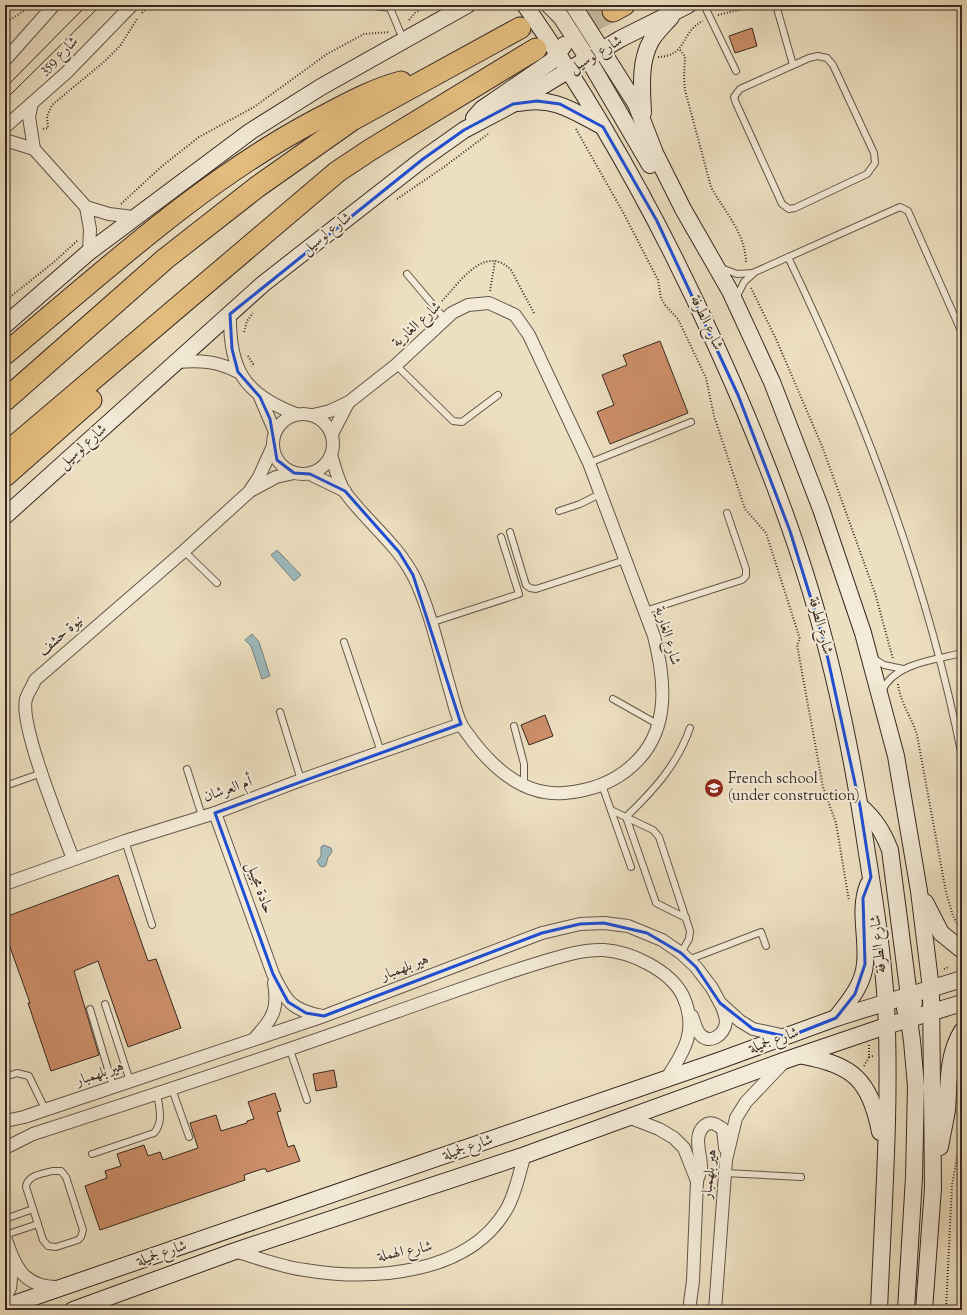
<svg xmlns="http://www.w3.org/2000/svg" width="967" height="1315" viewBox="0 0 967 1315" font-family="'Sorts Mill Goudy',Amiri,serif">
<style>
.water{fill:#9ebabe;stroke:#758080}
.building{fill:#cc8f69;stroke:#372822}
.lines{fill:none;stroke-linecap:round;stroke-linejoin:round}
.highway-tunnel{stroke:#c9bba1;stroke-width:21;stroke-dasharray:21 10;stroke-linecap:butt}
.lane-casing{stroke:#64564a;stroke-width:8}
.street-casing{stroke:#64564a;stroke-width:14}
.secondary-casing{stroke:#372822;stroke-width:18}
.highway-casing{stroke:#372822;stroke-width:23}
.path{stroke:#372822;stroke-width:2;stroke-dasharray:1 2;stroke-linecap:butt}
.lane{stroke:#f3ebd7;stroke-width:6}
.street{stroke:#f3ebd7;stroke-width:12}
.secondary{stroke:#f3ebd7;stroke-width:16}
.highway{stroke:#e6c080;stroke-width:21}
.tram{stroke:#372822;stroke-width:1}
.marked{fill:none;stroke:#1d4ed8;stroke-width:3;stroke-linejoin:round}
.labels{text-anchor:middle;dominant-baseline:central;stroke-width:4;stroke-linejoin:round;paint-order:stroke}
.street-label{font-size:15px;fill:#372822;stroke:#f3ebd7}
.poi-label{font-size:15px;fill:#372822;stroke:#f3ebd7;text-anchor:start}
</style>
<rect width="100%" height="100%" fill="#ede0c1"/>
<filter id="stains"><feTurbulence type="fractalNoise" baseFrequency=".005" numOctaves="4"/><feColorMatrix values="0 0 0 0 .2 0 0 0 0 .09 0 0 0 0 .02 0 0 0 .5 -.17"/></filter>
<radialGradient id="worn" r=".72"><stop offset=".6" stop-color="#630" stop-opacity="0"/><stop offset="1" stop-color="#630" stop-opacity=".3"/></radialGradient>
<g class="water">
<polygon points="277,550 301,575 294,581 271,555"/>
<polygon points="252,634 259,642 270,676 262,679 251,646 245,640"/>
<polygon points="324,845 331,848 332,852 328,857 326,865 324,867 320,866 317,861 321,856 321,847"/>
</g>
<g class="building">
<polygon points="752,28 757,46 735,53 729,36"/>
<polygon points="660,341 688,413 610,444 597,412 614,405 602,375 627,365 623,355"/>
<polygon points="545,715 553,736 529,745 521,725"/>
<polygon points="118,875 148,961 156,959 181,1028 128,1047 98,961 74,971 99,1055 51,1071 28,1003 30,1003 5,933 5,917"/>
<polygon points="334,1070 337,1087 316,1091 313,1074"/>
<polygon points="275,1093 281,1111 277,1112 288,1147 294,1145 300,1161 267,1172 266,1169 262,1169 244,1175 245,1180 100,1230 85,1186 107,1178 105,1171 121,1166 117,1154 144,1145 148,1156 160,1152 163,1160 198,1148 190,1123 216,1115 221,1131 247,1123 247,1121 254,1119 248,1102"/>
</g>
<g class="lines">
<g class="highway-tunnel">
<polyline points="520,28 561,5"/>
<polyline points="536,49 613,11"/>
</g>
<defs>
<g id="lane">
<polyline points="368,5 390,8 390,5"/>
<polyline points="704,5 736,71"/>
<polyline points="776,5 793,65"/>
<polyline points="390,8 403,39"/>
<polygon points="818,56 827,58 833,65 874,153 875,163 867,174 795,208 789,209 782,204 736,103 734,97 740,89 809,58"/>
<path d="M788,257C865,417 928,583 962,757"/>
<polyline points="721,268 737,274 753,273"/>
<polyline points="407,274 445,319"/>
<polyline points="736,298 744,282 755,272 900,207 908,211 962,333"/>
<polyline points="396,365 453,421 462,422 498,395"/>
<polyline points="589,463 691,422"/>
<polyline points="559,511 580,504 600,494"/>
<polyline points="510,532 526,585 530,588 536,589 625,560"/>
<polyline points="184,551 217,583"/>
<polyline points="645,611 742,580 746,576 746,569 727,513"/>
<polyline points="430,623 519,594 501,537"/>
<polyline points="344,642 381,752"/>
<polyline points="873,658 884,665 903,669"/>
<path d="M882,691C894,663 935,660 962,653"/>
<polyline points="613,699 659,725"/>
<polyline points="280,712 301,780"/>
<polyline points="514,726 524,764 524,786"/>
<polyline points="187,769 202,816"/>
<polyline points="602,785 631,867"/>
<polyline points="5,786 42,773"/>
<polyline points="611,810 653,830 659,837 690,931 689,939 681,953"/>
<polyline points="125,841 152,925"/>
<path d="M686,918L656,903L626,817C654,790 677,765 690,728"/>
<polyline points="688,960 761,932 766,946"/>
<polyline points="105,1004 130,1081"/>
<polyline points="90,1009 113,1086"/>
<polyline points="290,1050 307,1100"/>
<polyline points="5,1077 17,1073 29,1076 45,1109"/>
<polyline points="172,1089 189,1137"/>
<path d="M92,1154L154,1133C164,1122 159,1107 157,1093"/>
<path d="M52,1171H61L66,1177L83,1230L81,1237L78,1240L56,1247L48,1246L43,1240L26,1187C27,1175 43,1174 52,1171Z"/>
<polyline points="725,1173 801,1177"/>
<polyline points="5,1219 33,1209"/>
<polyline points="5,1235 38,1224"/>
</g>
<g id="street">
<polyline points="5,60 54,5"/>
<polyline points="32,103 29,117 34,149"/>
<polyline points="5,127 66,73 132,5"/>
<polyline points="5,140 34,149 86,207 109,214 133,217"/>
<polyline points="86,207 90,229 89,252"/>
<path d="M230,314C229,370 244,394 296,414"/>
<path d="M177,362C200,360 217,361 238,372"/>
<polyline points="260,397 275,432"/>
<circle cx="303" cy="444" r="30"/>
<path d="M313,415L330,411L349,402L396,365L452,313L468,305L489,303L515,315L529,335L589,463L654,636C665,679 671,730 634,764C615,782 589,791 564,793C525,796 494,769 472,740C469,735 463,729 461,724C456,714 454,703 451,693C440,656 430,608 413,575C396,543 366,521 345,492C338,482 335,467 331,455"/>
<polyline points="332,434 348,403"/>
<polyline points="310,474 345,491"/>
<polyline points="252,490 276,477 294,473"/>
<path d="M215,813L273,974C286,1001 291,1010 322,1016"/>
<path d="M73,859C62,829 19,725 26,699C28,692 33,686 35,680L184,551L249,492L259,477L273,446"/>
<polyline points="5,884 125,841 215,813 301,780 461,724"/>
<path d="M692,1016C694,1021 696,1029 699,1033C709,1047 725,1034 726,1022C726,1016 723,1010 721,1004"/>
<path d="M255,1038C272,1019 279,1010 274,983"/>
<polyline points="628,1117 659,1129 674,1138 684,1148 697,1181 693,1281 689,1310"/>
<polyline points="5,1121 24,1117 324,1016 542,933 580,924 604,923 628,926 662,940 681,953 696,967 712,988 720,1003 740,1021 753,1029 786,1036"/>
<path d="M5,1148L33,1134C157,1094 281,1053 404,1009C450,993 495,976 542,962C562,956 583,949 604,950C631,952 670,970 683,996C698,1029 685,1051 666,1079"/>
<path d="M697,1181C698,1177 700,1173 701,1169C702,1156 692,1137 704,1126C711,1120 717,1125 723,1129L725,1148"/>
<path d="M5,1237C15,1267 23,1287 58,1287"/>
<path d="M235,1251C258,1258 281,1267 305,1270C372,1281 468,1275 506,1210C516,1194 519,1172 525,1155"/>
<polyline points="5,1298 10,1288 13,1261"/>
<polyline points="715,1310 726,1160 736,1118 746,1102 785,1061"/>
</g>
<g id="secondary">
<path d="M525,5C600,113 664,229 718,350C753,427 785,507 810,589C836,675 854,764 867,853C875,903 883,954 886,1005C891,1106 883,1209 879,1310"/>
<polyline points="549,5 561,17 588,59 650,165"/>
<polyline points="573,5 636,104 655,153 683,209 730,291 772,382 821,509 863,633 896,756 919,891 931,989 933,1188 924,1310"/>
<path d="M519,103C554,96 573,111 602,126"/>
<path d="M643,113C642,90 639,62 651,41C656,32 664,25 671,17"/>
<polyline points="474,118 482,109 552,61 564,45"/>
<polyline points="5,325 89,252 251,131 321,87 467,5"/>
<polyline points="5,516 263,284 423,159 464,130 513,104 620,39 688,5"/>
<path d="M860,806C875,819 883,832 890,850L909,996L914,1003"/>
<polyline points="925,902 941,933 962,950"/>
<polyline points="905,1009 909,1019 912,1041 916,1086 914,1177 906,1310"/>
<path d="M836,1018C848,1002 863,986 865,964C868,937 858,911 868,885"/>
<path d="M803,1056C853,1065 870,1080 880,1132"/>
<path d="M940,1147C942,1135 945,1122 947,1110C949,1082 947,1056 962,1031"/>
<polyline points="5,1307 721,1060 836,1018 962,979"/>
<polyline points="73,1310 235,1251 525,1155 786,1060 886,1026 962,1003"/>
</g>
<g id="highway">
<polyline points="613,11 624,5"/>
<path d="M5,354C105,271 202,180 318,119C345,105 371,90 401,82"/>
<polyline points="5,400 165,259 257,187 352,120 520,28"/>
<polyline points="5,454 337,172 370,150 536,49"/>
<polyline points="5,476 91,400"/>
</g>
</defs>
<use href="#lane" class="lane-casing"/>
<use href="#street" class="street-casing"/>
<use href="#secondary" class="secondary-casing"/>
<use href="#highway" class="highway-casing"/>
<g class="path">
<polyline points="142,13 149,5"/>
<polyline points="718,15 759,5"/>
<polyline points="409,20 415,13 429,5"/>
<polyline points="5,23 33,5"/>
<path d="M680,50L685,56L684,78L685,90L711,187C725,213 746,233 746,264"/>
<path d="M658,57C688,56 680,32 703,21"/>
<polyline points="43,129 48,128 47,116 52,105 105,61 120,46 137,19"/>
<polyline points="576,129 624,214 658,280 661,298 665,305 678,319 706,378 714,416 745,509 766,533 800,639 797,645 823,787 836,823 849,901"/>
<polyline points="397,199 444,167 488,134"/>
<polyline points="121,204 161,167 199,137 254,107 327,54 364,34 390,32"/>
<polyline points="751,288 776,339 822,446 875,593 893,659"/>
<polyline points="490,291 495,261"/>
<polyline points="5,301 54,262 78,240"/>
<path d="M442,301C459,283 485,243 511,270L534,313"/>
<polyline points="244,332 247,321 253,313"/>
<polyline points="248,356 253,364 251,366"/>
<path d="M898,684C900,702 912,718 917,735L946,892L953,916L960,929"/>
<polyline points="944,969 949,967"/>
<polyline points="869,1045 869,1057 873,1056"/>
<polyline points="864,1066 869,1057"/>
<polyline points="946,1310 952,1185 962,1129"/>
</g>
<use href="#lane" class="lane"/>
<use href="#street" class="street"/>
<use href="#secondary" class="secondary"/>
<use href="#highway" class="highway"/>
<g class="tram">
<polyline points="5,88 87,5"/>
<polyline points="5,100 101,5"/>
</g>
</g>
<path class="marked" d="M537,101L560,104L603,127L657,221L738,395L790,531L824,641L860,806L871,877L863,898L865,964L855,994L836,1018L788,1037L753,1029L720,1003L696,967L681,953L647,933L604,923L580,924L542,933L324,1016L306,1013L288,1002L273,974L215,813L461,724L413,575L399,552L345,491L310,474L294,473L277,460L270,419L260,397L238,372L232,349L230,314L423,159L464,130L513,104Z"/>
<defs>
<symbol id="school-disc" viewBox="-11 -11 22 22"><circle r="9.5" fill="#8f2418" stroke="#f3ebd7"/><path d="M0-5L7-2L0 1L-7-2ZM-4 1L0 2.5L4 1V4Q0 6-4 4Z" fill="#fff"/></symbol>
</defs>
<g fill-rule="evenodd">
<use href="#school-disc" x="703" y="777" width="22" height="22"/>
</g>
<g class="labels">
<g class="street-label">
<text transform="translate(596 55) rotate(-31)">شارع لوسيل</text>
<text transform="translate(59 56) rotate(-43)">شارع 359</text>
<text transform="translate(327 234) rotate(-38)">شارع لوسيل</text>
<text transform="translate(706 323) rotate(65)">شارع الطرفة</text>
<text transform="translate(417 325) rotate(-42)">شارع الغارية</text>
<text transform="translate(83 447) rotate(-42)">شارع لوسيل</text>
<text transform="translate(820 626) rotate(75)">شارع الطرفة</text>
<text transform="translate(61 636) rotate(-41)">نيوة حشف</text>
<text transform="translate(667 636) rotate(74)">شارع الغارية</text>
<text transform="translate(228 790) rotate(-19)">أم العرشان</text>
<text transform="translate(259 888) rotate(70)">حادة مجيبل</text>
<text transform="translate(879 944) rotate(-96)">شارع الطرفة</text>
<text transform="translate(405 968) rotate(-21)">هير بلهمبار</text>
<text transform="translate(774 1041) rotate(-20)">شارع لجميلة</text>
<text transform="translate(100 1074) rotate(-19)">هير بلهمبار</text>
<text transform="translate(468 1148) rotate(-19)">شارع لجميلة</text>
<text transform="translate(710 1174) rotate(-84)">هير بلهمبار</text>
<text transform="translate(405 1252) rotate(-11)">شارع الهملة</text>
<text transform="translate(162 1254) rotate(-19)">شارع لجميلة</text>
</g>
<g class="poi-label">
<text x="728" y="779">French school<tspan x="728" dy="17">(under construction)</tspan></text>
</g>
</g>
<rect width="967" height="1315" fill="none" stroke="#ede0c1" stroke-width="20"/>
<rect x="6" y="6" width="955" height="1303" fill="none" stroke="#372822" stroke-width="2"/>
<rect x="10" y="10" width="947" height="1295" fill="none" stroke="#372822"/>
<rect width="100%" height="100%" filter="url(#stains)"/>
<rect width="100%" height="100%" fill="url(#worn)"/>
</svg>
